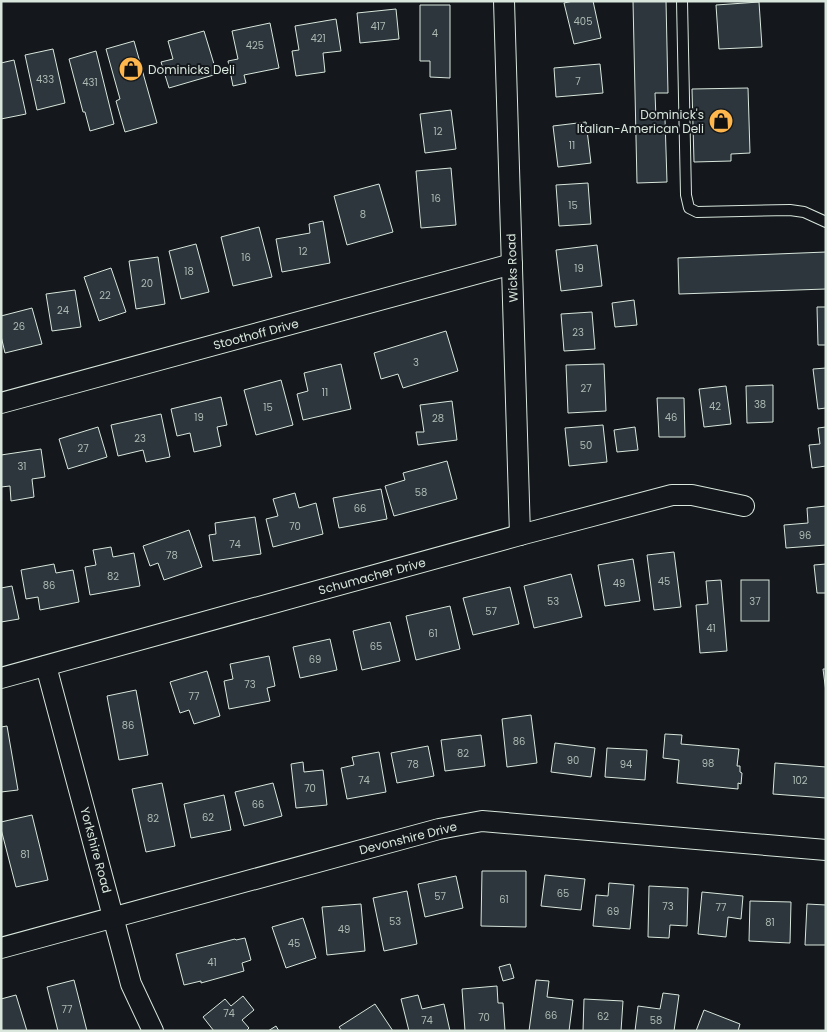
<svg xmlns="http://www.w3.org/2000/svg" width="827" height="1032" viewBox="0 0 827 1032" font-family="Poppins,sans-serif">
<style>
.building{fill:#2c363c;stroke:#d8e6dc}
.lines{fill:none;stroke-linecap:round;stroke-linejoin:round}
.lane-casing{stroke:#d8e6dc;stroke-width:12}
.street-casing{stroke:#d8e6dc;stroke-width:22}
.lane{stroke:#14181c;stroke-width:10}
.street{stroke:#14181c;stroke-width:20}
.labels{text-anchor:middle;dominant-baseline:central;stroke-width:4;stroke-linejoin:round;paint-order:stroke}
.number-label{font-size:10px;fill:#adbab4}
.poi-label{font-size:12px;fill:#d8e6dc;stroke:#14181c;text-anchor:start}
.street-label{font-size:12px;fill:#d8e6dc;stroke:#14181c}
</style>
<rect width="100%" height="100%" fill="#14181c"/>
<g class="building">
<polygon points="573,1 593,1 601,38 574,44 564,3"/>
<polygon points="633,1 666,1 668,93 655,93 656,119 665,119 667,182 637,183"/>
<polygon points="759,2 762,47 719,49 716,5"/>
<polygon points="420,5 450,5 450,78 430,77 430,61 420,61"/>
<polygon points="396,9 399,39 360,43 357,13"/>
<polygon points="336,19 341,51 323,53 325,72 296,76 292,51 299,50 295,26"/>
<polygon points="270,23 279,68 244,75 246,83 233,86 228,61 238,59 232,31"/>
<polygon points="204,31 217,74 169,88 161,62 173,59 168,41"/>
<polygon points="134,41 157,123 125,132 116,101 120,99 106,49"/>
<polygon points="53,49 65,103 37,110 25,55"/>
<polygon points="96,51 114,124 90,131 85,112 83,112 69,59"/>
<polygon points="14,60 26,114 1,119 1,63"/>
<polygon points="600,64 603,93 556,97 554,68"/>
<polygon points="748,88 750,153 731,154 731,161 694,162 692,89"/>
<polygon points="451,110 456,149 425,153 420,114"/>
<polygon points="586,122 591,163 558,167 553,126"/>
<polygon points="451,168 456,225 421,228 416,171"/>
<polygon points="588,183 591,224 559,226 556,185"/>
<polygon points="379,184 393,232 347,245 334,196"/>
<polygon points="323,221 330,263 282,272 276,239 310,233 309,224"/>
<polygon points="259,227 272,277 233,286 221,237"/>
<polygon points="196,244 209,292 181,299 169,251"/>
<polygon points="597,245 602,286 561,291 556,250"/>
<polygon points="826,252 826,289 679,294 678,258"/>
<polygon points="158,257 165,304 136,309 129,261"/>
<polygon points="111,268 126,312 99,321 84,277"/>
<polygon points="75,290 81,327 52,331 46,294"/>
<polygon points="634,300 637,325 615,327 612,303"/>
<polygon points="817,307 826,307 826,345 818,345"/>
<polygon points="32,308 42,344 5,353 1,336 1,316"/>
<polygon points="592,312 595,349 564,351 561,314"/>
<polygon points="446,331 458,371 403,388 398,374 381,379 374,353"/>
<polygon points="341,364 351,409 303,420 297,394 308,391 304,373"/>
<polygon points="604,364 606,411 568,413 566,365"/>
<polygon points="826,368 826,408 818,409 813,369"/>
<polygon points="281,380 293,425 256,435 244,390"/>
<polygon points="773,385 773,422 747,423 746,386"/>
<polygon points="726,386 731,424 704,427 699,389"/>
<polygon points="221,397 227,425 217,427 221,446 194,452 190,433 177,436 171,409"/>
<polygon points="657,398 684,398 685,437 659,437"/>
<polygon points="452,401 457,440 418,445 416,432 424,432 420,405"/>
<polygon points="161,414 170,457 146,462 143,450 118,456 111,425"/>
<polygon points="603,425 607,462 569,466 565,428"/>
<polygon points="98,427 107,457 68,469 59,439"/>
<polygon points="635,427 638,450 617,452 614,430"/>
<polygon points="826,427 826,466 812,468 809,445 820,444 818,428"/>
<polygon points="41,449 45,477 32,479 34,497 11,501 10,486 1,487 1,455"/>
<polygon points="447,461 457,499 394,516 385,486 405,480 403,473"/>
<polygon points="381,489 387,519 339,528 333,498"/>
<polygon points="295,493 299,508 316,503 323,534 273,547 266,519 278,516 273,499"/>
<polygon points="826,506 826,545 786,548 784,525 808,523 807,508"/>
<polygon points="255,517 261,554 213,561 209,535 216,534 215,523"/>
<polygon points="189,530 202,567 164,580 158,563 150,566 143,546"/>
<polygon points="111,547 113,557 134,553 140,586 90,595 85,567 96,565 93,550"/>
<polygon points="674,552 681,607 654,610 647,555"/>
<polygon points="633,559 640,601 605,606 598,565"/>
<polygon points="54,564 56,573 73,570 79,602 40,610 38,597 26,599 21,570"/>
<polygon points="826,564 826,593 817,593 814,565"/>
<polygon points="571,574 582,617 534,628 524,586"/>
<polygon points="721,580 727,651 700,653 696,605 708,604 706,581"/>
<rect x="741" y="580" width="28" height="41"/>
<polygon points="12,586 19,619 1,622 1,588"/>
<polygon points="510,587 519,624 473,635 463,598"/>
<polygon points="450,606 460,649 416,660 406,616"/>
<polygon points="390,622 400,661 362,670 353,631"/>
<polygon points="330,639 337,670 300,678 293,647"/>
<polygon points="269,656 275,686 267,688 270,701 229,709 224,681 233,679 230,664"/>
<polygon points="823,669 826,669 826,692"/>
<polygon points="207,671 220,716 194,724 189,710 180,713 170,682"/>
<polygon points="136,690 148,755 119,760 107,696"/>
<polygon points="531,715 537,763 507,767 502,719"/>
<polygon points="7,726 18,790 1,792 1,727"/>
<polygon points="665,734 682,735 681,744 739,749 737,766 740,766 740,772 742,773 741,784 738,783 738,789 677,783 679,760 663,758"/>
<polygon points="481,735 485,766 445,771 441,740"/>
<polygon points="555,743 595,748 591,777 551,772"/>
<polygon points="428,746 434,776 397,783 391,753"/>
<polygon points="607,748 647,750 645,780 605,777"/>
<polygon points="379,752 386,792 347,799 341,768 354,765 352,757"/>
<polygon points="303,762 304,772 323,770 327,805 296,808 291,764"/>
<polygon points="775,763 826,767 826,798 773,794"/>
<polygon points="162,783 175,846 146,852 132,789"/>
<polygon points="273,783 282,816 244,826 235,792"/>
<polygon points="224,795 231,830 191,838 184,804"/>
<polygon points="32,815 48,880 16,887 1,829 1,822"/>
<polygon points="482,871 526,871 526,927 481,926"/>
<polygon points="545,875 585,879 581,910 541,906"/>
<polygon points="456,876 463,908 425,917 418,884"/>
<polygon points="609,883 634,885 630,929 593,926 596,895 608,896"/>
<polygon points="649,886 688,888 687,926 670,925 669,938 648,937"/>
<polygon points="407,891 417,944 384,951 373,898"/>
<polygon points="702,892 743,896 741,919 728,917 726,937 698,934"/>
<polygon points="750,901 791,902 790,943 749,941"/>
<polygon points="361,904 365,951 327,955 322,907"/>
<polygon points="807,904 826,905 826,945 805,945"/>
<polygon points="303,918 316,958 286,968 272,927"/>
<polygon points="245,938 251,960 242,963 244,971 201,983 201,981 184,985 176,954 235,939 236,940"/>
<polygon points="510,964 514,978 503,981 499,967"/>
<polygon points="74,980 87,1031 58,1031 47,987"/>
<polygon points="536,980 549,981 547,997 573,1000 569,1031 529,1031"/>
<polygon points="497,986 498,1003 503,1003 505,1031 465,1031 462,989"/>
<polygon points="663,993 679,995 674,1031 635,1031 638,1006 660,1009"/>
<polygon points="16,995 27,1031 1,1031 1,999"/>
<polygon points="418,995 422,1009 444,1004 450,1031 409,1031 401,999"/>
<polygon points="243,996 254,1010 242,1020 249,1028 246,1031 214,1031 203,1017 225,999 231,1006"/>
<polygon points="584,999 623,1001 621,1031 583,1031"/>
<polygon points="375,1004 393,1031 342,1031 339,1027"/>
<polygon points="704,1010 740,1024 738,1031 696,1031"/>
<polygon points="276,1026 279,1031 268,1031"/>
</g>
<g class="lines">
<defs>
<polyline id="lane" points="682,1 686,195 689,208 697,212 790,210 804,212 826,222"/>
<g id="street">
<polyline points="504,1 520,535"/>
<polyline points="1,403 512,264"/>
<polyline points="46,666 131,984 153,1031"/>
<polyline points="1,678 520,535 672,495 692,495 744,506"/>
<polyline points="1,948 439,829 482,821 826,850"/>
</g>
</defs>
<use href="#lane" class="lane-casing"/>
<use href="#street" class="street-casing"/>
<use href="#lane" class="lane"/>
<use href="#street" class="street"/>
</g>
<defs>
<symbol id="shop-disc" viewBox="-11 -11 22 22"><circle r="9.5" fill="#ffb74d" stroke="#14181c"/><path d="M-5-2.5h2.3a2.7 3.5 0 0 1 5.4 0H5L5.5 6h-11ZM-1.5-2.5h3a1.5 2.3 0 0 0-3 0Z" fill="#111"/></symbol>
</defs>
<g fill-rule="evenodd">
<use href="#shop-disc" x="117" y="55" width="28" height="28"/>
<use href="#shop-disc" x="707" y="107" width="28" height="28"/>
</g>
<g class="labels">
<g class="number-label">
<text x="583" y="21">405</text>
<text x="378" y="26">417</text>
<text x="435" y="33">4</text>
<text x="318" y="38">421</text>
<text x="255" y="45">425</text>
<text x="45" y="79">433</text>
<text x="578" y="81">7</text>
<text x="90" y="82">431</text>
<text x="438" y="131">12</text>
<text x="572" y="145">11</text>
<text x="436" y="198">16</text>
<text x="573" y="205">15</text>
<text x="363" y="214">8</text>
<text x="303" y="251">12</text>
<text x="246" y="257">16</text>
<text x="579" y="268">19</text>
<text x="189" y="271">18</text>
<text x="147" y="283">20</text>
<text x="105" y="295">22</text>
<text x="63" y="310">24</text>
<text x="19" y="326">26</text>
<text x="578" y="332">23</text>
<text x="416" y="362">3</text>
<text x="586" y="388">27</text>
<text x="325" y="392">11</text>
<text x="760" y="404">38</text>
<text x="715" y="406">42</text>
<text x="268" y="407">15</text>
<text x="199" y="417">19</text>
<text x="671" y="417">46</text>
<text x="438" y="418">28</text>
<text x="140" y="438">23</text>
<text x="586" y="445">50</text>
<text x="83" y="448">27</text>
<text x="22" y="466">31</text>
<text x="421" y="492">58</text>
<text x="360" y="508">66</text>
<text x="295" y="526">70</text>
<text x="805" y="535">96</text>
<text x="235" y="544">74</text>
<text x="172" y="555">78</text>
<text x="113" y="576">82</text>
<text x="664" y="581">45</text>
<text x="619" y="583">49</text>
<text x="49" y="585">86</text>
<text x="553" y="601">53</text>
<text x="755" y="601">37</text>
<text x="491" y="611">57</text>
<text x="711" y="628">41</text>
<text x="433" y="633">61</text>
<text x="376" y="646">65</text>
<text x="315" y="659">69</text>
<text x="250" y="684">73</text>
<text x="194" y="696">77</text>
<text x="128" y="725">86</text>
<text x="519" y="741">86</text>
<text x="463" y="753">82</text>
<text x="573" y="760">90</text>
<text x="708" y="763">98</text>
<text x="413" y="764">78</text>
<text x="626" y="764">94</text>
<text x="364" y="780">74</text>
<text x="800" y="780">102</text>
<text x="310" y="788">70</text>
<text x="258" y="804">66</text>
<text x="208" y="817">62</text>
<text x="153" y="818">82</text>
<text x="25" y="854">81</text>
<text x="563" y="893">65</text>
<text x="440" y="896">57</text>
<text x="504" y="899">61</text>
<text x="668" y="906">73</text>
<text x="721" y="907">77</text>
<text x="613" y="911">69</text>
<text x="395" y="921">53</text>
<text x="770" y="922">81</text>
<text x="344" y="929">49</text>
<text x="294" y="943">45</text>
<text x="212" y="962">41</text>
<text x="67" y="1009">77</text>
<text x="229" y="1013">74</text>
<text x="551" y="1015">66</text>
<text x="603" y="1016">62</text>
<text x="484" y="1017">70</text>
<text x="427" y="1020">74</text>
<text x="656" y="1020">58</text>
</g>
<g class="poi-label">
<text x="148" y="69">Dominicks Deli</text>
<text x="704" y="114" text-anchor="end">Dominick's<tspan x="704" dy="14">Italian-American Deli</tspan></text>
</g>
<g class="street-label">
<text transform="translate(512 268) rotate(-92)">Wicks Road</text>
<text transform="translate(256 334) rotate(-15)">Stoothoff Drive</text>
<text transform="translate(372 576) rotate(-15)">Schumacher Drive</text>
<text transform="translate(408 838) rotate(-14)">Devonshire Drive</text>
<text transform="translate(96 850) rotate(75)">Yorkshire Road</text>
</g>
</g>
<rect width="827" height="1032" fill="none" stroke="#d8e6dc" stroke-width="5"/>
</svg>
